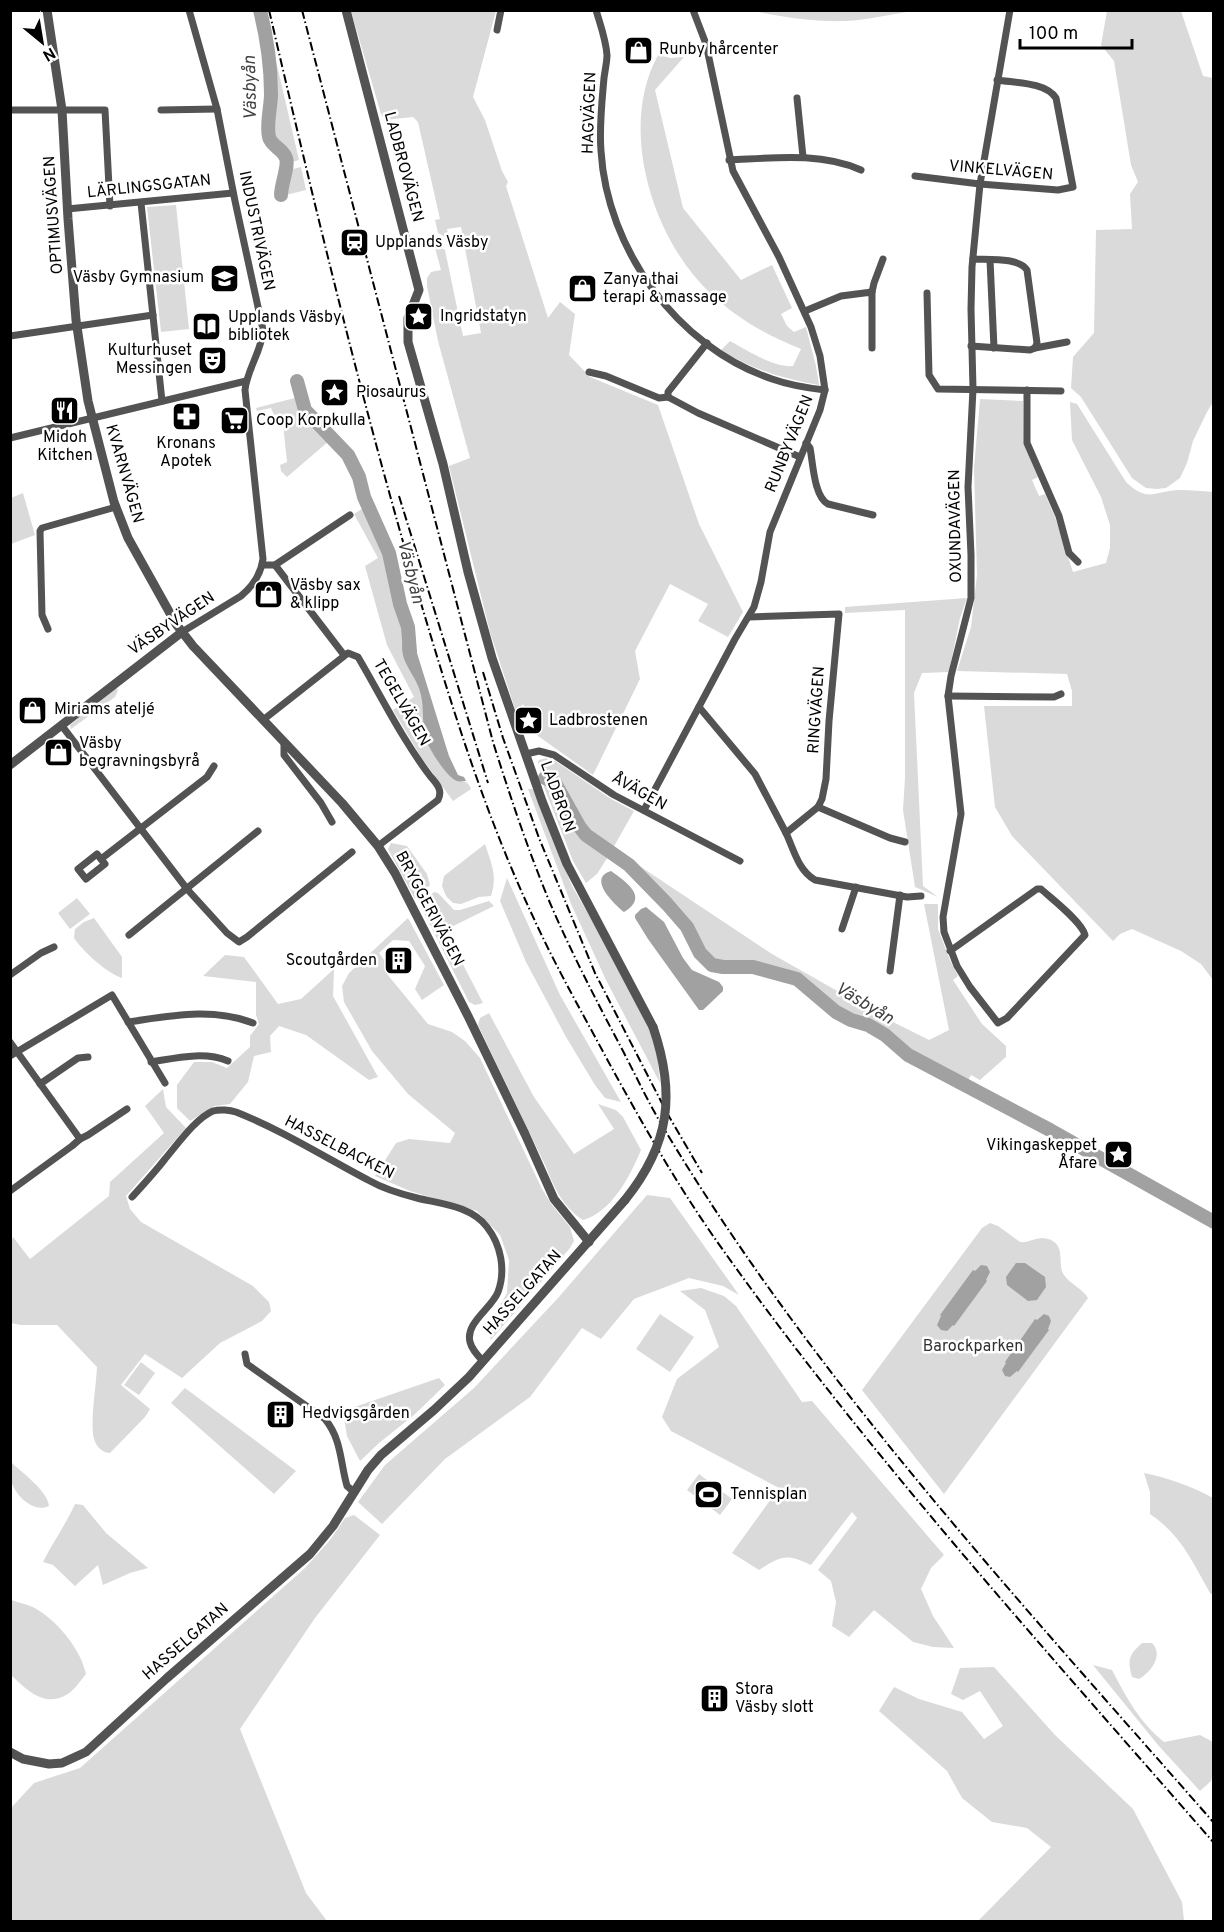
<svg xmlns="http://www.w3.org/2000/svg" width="1224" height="1932" viewBox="0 0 1224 1932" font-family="Overpass,sans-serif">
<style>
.green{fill:#dadada}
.water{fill:#a1a1a1}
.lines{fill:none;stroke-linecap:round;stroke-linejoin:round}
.river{stroke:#a1a1a1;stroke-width:14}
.minor{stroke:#535353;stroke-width:7}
.tertiary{stroke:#535353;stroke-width:9}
.rail{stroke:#000;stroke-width:2;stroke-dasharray:9 3 1.5 3;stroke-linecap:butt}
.tertiary-bridge{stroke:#535353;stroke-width:9}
.labels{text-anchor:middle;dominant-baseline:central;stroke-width:5;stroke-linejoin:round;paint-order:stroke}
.poi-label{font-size:16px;fill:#000;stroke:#fff;text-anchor:start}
.street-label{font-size:16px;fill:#000;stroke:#fff}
.park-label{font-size:16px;fill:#313131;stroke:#fff}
.water-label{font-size:18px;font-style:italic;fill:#424242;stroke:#fff}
</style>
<rect width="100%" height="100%" fill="#fff"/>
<g class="green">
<polygon points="351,11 496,11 473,97 485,120 502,171 508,182 506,186 548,318 560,302 575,314 569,355 590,377 658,405 699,524 743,612 728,637 698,621 708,604 670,584 635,651 640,679 593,775 538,736 523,704 516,712 490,632 449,466 470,458 438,341 427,286 427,278 431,272 441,270 434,244 445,250 463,336 481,333 461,227 447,229 449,239 438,233 435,220 440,219 418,122 413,117 385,120 381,114"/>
<path d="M753,11H914C891,14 868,20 845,21C813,22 783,17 753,11Z"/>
<polygon points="1107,11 1181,11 1203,76 1213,78 1213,402 1207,412 1193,441 1187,463 1180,478 1166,488 1157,489 1146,488 1132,478 1081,397 1071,388 1073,357 1094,333 1096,230 1132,229 1130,194 1138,182 1131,165 1114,61 1101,45"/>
<polygon points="273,48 299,160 292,162 289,149 276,139 273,134 277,95"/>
<path d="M658,55L671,58L684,57L655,90L683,208L741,280L772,265L792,308L781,314L787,326L794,332L806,327L816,366L819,385C783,379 751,369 721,350L730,341C746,350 775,368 793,366L801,349C766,335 736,318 709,292C652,237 618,128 658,55Z"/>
<polygon points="301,167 306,190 286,195 289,170"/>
<polygon points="176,205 189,329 161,332 147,207"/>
<polygon points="295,398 304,416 329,441 287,477 281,471 280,465 287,462 282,414 274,415 271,408 257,411 256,408"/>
<path d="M980,399L1023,401L1024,444L1038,477L1032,480L1039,496L1045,494L1055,517L1073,572L1106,563L1110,548V525L1101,497L1072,440L1070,402L1077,404L1126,482C1149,504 1155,490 1180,490C1191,490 1202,491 1213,492V980L1201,964L1181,951L1132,929L1120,934L1113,941L1012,836L995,807L984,706H1072V691L1067,674L957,671L971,627L977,575L974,468Z"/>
<polygon points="23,493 35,535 11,544 11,498"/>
<path d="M365,507L387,554L396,605L405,628L403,638L422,696L425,738L456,781C464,781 468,781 471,789L453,801L421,757L393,710L414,697L387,645L365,566L378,558L354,514Z"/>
<polygon points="967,598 960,618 949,672 922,673 914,693 923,886 938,897 915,887 903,810 905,778 905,610 845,613 845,607"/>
<polygon points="116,687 118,690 115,697 71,729 70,725"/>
<path d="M546,758L549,760L551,758L611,799L634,811L613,848C602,841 590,835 582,824C570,807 564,777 541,773L538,762L539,760Z"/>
<polygon points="549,782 562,801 576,827 590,842 609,855 597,874 586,883 573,861 544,787 544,783"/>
<polygon points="528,789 533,789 572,886 609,950 649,1028 657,1053 660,1083 606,980 571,904"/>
<polygon points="391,843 407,846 427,874 430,885 415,899 388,849"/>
<path d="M485,844C491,863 498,876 491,896L479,897L461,904L453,903L446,896L442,886L444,876Z"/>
<polygon points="617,851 772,954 885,1018 929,1040 949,1030 924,904 938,904 938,929 950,960 958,976 953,980 982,1024 1006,1046 1006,1057 980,1080 971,1075 967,1082 932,1065 909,1051 887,1033 872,1023 839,1010 798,975 772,966 746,963 722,965 711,960 702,950 690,924 639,871 617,853"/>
<polygon points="507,878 560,995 621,1102 605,1098 595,1085 566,1037 526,962 500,901"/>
<polygon points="434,892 438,893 454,910 460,910 489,901 494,906 445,930 483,1003 475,1005 469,1002 420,905"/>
<polygon points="77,898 90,914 70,929 58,913"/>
<path d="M94,918L122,957V978C105,972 84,952 74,938L75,929L84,922Z"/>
<polygon points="408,918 444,985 422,1000 415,989 425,966 409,941 393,940 379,953 391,970 387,974 428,1024 452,1032 465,1041 480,1058 542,1189 552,1205 570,1227 574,1241 570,1248 491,1340 487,1328 507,1293 509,1260 500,1235 477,1211 410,1191 375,1176 396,1143 409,1139 450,1143 455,1133 408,1094 372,1051 344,1002 342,986 349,973"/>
<polygon points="225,955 244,957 278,1004 301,999 334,969 333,996 378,1077 369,1080 306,1035 279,1026 270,1036 271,1052 254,1056 248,1082 230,1104 215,1106 190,1121 177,1108 177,1085 194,1062 212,1062 227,1068 250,1047 250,1036 259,1024 256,1015 256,982 203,976"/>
<path d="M489,1013L534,1097L574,1154L614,1129L598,1104L616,1110L623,1117L641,1150C630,1176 612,1212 583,1220C564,1208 554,1188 546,1167L478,1025L480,1018Z"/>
<path d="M163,1089L166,1107L186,1128L126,1196L130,1209L141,1222L253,1286L269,1302L271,1311L262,1321L220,1343L182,1378L145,1354L121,1385L150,1409L145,1417L110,1453C100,1453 94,1443 93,1434C91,1415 96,1387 97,1367L57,1325H21L11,1323V1241L13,1237L30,1259L109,1196L110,1182L164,1133L145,1106Z"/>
<polygon points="647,1195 670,1198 739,1295 723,1286 689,1278 634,1299 601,1339 582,1328 530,1397 445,1459 382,1524 358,1502 385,1465 474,1388 558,1298"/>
<path d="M990,1223L998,1226L1020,1242C1028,1243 1035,1238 1043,1238C1069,1241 1056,1265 1064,1275C1070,1284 1082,1288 1088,1298L944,1494L862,1390L982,1228Z"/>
<path d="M701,1288L724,1296L736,1306L802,1402L812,1401L944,1555L931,1568L921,1589L933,1616L954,1648L933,1647L913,1642L874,1610L849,1637L832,1626L836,1602L831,1581L818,1570L857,1518L852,1512L811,1565C786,1553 781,1556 759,1570L732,1553L779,1488L671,1431L662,1417L677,1379L719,1347L705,1310L680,1291Z"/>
<polygon points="660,1314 694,1337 670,1372 636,1349"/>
<polygon points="141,1362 155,1373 139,1395 124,1385"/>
<polygon points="439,1378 445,1385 414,1415 379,1443 360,1461 347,1436 343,1411"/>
<polygon points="185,1388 296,1471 274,1494 171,1403"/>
<path d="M11,1462C21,1472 48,1491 49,1506C32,1514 13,1493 10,1477C10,1472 11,1467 11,1462Z"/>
<path d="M1144,1473C1168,1478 1192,1486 1213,1498V1595L1210,1593C1192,1561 1181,1535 1150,1514V1492Z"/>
<polygon points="699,1474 732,1499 720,1515 687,1490"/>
<path d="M75,1504L83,1505L106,1533L148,1568L130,1573L103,1585L98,1565L75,1586L53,1565L43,1562C53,1542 66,1524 75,1504Z"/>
<polygon points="354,1515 380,1535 315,1618 240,1729 306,1893 327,1921 11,1921 11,1808 34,1783 80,1768 305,1568 330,1540 345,1518"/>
<path d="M11,1600C20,1603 31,1605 38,1610C59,1623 81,1650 86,1674C80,1681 74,1691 66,1695C44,1708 26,1689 11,1675Z"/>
<path d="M1142,1643H1152C1164,1655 1151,1672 1139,1679L1132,1677C1127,1659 1129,1655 1142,1643Z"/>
<path d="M1093,1665L1112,1670C1126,1697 1140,1723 1164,1742L1200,1735L1213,1742V1774L1211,1781L1200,1791L1158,1745Z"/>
<polygon points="994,1667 1055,1735 1133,1809 1182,1902 1184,1921 978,1921 1051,1847 1027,1828 992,1822 962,1798 947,1771 879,1711 894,1687 919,1699 962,1712 984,1739 1003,1726 980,1691 963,1700 951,1694 960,1668"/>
</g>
<g class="water">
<path d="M404,636L412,637L449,756L458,775L464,777L466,781C463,781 459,782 457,781C447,778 427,746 425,737C422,723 424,709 421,695C416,672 396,662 404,636Z"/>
<path d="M611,871C625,881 650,897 624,912C614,904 587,878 611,871Z"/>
<polygon points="646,907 664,922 683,958 692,970 719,982 723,987 723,991 703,1010 699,1010 648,939 635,918 635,915 641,909"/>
<polygon points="1016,1263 1025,1263 1045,1277 1046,1287 1037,1300 1028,1301 1007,1285 1006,1277"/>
<polygon points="981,1265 987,1266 990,1272 986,1280 987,1281 954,1326 953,1325 947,1331 941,1330 937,1325 941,1316 940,1315 973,1270 975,1271"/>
<polygon points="1044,1314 1049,1316 1051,1321 1048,1329 1049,1330 1018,1372 1017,1371 1010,1377 1005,1376 1002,1370 1006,1363 1005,1362 1035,1319 1037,1320"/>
</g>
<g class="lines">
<g class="river">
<path d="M260,10C267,38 271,66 271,94C271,106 266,126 269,137C271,146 283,149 286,158C289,166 281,184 281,195"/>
<polyline points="297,381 305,410 348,455 359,477 364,497 389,553 400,604 408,627 410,652"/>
<polyline points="545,778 555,783 579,826 586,835 629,865 667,904 687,927 700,953 712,965 723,967 753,967 797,979 836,1012 851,1020 868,1025 885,1035 908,1055 1050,1130 1214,1222"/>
</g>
<g class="minor">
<path d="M596,10C600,24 606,40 607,55C607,62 605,70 604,78C602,101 599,127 601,151C607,249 677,347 772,379C789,385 807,388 825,390"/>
<polyline points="497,30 501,10"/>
<polyline points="797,98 803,157"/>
<polyline points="10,110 105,110 110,206"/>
<polyline points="161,110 217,109"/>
<path d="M729,160C773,158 820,152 861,170"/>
<path d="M915,176L980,184L1058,190L1073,187L1056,98C1045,82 1016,83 997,80"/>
<polyline points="141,203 162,401"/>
<polyline points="67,209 233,193"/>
<polyline points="990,260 994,348"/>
<polyline points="872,292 874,283 883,259"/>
<polyline points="927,293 929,375 938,389 1061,391"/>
<polyline points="805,311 841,296 872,292 872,348"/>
<polyline points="10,336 153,315"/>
<path d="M971,346L1030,350L1035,348L1037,343L1027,270C1019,257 987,260 973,259"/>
<polyline points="1035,348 1067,342"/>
<polyline points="589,372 606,376 659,398 668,397 698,413 800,457"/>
<polyline points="1027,390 1027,443 1059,516 1069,553 1078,562"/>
<polyline points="668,397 668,392 707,343"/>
<polyline points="10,438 246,381"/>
<path d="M806,443L810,448C813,463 814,497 828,504L873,515"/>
<polyline points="263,565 275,565 350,515"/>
<polyline points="275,565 344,655"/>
<polyline points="48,629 42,615 40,531 42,528 116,507"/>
<path d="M182,632L241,596C253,586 261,574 263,559L245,390C247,369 262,351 263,330L235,201L217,109L189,10"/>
<polyline points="948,696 1054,697 1061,694"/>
<polyline points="699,707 755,774 786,833 818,807 822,799 826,779 829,721 839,614 749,617"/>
<path d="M263,720L348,653L358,657C381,696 402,739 430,776C437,784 443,790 438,800L378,846"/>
<polyline points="62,726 187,889 227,933 239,942 247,937 352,852"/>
<polyline points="284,743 284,755 321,803 332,822"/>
<polyline points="526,754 539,751 554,755 614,795 740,861"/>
<polyline points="818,807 890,838 905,842"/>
<polyline points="644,810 735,639 754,607 761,582 770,532 820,410 825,390 820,356 811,327 779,257 733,171 706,44 693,10"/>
<path d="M786,833C794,850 798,870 815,880L907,897L921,896"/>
<polygon points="97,854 105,864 86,879 78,869"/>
<polyline points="101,859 207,777 214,766"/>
<polyline points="842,929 856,887"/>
<polyline points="129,935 258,831"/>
<path d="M950,951L1037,889H1041C1052,899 1082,922 1085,935L1007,1018L998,1023L970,987L957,966L944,932L943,917L961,814L948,696L951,676L971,598V555L968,487L973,389L971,309L972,267L980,184L1010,10"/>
<polyline points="890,971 900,895"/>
<polyline points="10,975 41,953 54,947"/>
<path d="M128,1022C170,1016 212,1007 253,1023"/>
<polyline points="10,1042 80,1139 72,1146 10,1191"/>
<polyline points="10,1056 112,995 165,1083"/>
<path d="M151,1062C176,1058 204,1051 228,1061"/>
<polyline points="40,1084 78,1058 88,1057"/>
<polyline points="80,1139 88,1135 127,1109"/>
<path d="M132,1197C143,1185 155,1172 165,1159C177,1145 196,1118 213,1111C220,1109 230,1110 236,1112C282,1130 326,1158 370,1181C384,1189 401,1194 417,1198C441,1204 471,1206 487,1227C501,1245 506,1270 498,1292C492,1308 465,1323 470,1342C472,1350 478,1356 483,1361"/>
<path d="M245,1354L247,1364L325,1419C342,1440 340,1462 347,1486L354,1492"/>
</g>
<g class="tertiary">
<polyline points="47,10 62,110 68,219 76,320 88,401 114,502 128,538 176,624 193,646 342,803 378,846 395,873 468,1016 525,1134 554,1199 589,1242"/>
<polyline points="346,10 419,290 408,318 408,342 443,464 468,572 492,658 542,801 567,864 653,1027"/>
<polyline points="10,765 182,632"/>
<polyline points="10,1752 23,1759 49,1764 62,1763 86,1752 167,1678 310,1554 333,1526 368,1470 381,1455 434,1410 469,1377 625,1200"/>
</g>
<g class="rail">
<path d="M269,10C313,199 358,387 412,573C447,691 482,809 535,921C557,969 583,1014 608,1061C643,1125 680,1190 723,1250C872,1459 1045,1649 1214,1843"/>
<path d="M302,10L493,742C510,796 528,850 550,903C572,954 597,1002 623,1051C636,1076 648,1102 663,1127C815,1381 1019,1600 1214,1823"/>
<polyline points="399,496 488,783"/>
<polyline points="483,672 503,738 539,838 595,973 667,1113 702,1173"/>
</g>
<path class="tertiary-bridge" d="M625,1200C670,1144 676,1094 653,1027"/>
</g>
<defs>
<symbol id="shop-square" viewBox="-11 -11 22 22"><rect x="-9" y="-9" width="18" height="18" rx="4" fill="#000" stroke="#fff"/><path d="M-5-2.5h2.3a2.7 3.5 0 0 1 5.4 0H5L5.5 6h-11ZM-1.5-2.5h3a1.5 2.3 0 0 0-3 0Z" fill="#fff"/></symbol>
<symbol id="station-square" viewBox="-11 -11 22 22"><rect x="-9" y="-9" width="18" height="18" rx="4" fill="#000" stroke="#fff"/><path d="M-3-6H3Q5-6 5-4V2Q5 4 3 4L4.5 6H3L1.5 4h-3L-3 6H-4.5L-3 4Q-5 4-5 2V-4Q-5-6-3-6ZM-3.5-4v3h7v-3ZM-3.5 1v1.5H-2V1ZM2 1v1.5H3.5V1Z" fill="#fff"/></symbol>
<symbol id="school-square" viewBox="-11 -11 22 22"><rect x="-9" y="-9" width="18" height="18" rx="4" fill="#000" stroke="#fff"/><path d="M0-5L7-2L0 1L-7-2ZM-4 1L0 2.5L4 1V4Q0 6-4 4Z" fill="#fff"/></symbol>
<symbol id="sight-square" viewBox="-11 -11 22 22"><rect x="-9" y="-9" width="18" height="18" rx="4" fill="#000" stroke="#fff"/><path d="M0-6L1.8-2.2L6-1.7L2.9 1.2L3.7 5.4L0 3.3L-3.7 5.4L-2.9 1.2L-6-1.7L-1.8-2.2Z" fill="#fff"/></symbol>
<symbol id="library-square" viewBox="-11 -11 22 22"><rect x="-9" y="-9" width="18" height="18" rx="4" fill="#000" stroke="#fff"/><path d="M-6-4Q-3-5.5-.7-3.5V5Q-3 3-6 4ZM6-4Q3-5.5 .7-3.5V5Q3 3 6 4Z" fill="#fff"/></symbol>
<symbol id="theatre-square" viewBox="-11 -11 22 22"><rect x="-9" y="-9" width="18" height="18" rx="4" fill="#000" stroke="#fff"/><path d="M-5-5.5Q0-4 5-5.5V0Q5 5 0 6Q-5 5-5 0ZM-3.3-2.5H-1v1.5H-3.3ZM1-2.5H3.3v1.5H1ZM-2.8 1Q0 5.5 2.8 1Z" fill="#fff"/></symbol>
<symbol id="restaurant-square" viewBox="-11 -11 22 22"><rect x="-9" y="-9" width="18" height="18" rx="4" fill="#000" stroke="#fff"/><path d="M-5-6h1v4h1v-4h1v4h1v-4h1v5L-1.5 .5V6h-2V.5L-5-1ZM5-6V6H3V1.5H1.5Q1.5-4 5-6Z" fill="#fff"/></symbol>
<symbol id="pharmacy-square" viewBox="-11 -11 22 22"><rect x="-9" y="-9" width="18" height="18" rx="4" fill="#000" stroke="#fff"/><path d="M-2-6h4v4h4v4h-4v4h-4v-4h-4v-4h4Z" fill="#fff"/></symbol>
<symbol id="supermarket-square" viewBox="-11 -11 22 22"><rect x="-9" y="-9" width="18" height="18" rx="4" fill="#000" stroke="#fff"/><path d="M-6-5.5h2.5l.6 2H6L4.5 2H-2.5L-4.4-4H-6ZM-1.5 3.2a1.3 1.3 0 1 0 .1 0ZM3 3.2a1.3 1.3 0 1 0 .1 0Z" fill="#fff"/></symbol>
<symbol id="building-square" viewBox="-11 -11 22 22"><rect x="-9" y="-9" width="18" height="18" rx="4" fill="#000" stroke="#fff"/><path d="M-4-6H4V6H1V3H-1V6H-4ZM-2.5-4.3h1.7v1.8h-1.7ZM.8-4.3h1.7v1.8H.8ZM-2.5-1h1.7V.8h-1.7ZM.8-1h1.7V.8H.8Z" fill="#fff"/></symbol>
<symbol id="stadium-square" viewBox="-11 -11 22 22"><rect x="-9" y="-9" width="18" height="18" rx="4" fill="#000" stroke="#fff"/><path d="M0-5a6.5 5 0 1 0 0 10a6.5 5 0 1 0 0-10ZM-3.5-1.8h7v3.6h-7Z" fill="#fff"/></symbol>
</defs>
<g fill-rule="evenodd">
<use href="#shop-square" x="622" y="34" width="33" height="33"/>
<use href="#station-square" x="338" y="226" width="33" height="33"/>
<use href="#school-square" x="208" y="262" width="33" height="33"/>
<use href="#shop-square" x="566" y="272" width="33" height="33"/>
<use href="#sight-square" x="402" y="300" width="33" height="33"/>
<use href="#library-square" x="190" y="310" width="33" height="33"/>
<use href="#theatre-square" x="196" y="344" width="33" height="33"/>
<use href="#sight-square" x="318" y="376" width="33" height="33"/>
<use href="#restaurant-square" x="48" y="394" width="33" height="33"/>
<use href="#pharmacy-square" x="170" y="400" width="33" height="33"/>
<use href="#supermarket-square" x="218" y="404" width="33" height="33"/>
<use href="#shop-square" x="252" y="578" width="33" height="33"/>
<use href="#shop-square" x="16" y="694" width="33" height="33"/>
<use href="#sight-square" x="512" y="704" width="33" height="33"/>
<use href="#shop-square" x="42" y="736" width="33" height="33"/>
<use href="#building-square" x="382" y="944" width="33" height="33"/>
<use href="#sight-square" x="1102" y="1138" width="33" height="33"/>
<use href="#building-square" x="264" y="1398" width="33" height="33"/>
<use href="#stadium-square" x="692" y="1478" width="33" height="33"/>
<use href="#building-square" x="698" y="1682" width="33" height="33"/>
</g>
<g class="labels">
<g class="poi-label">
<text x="659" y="50">Runby hårcenter</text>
<text x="375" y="243">Upplands Väsby</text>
<text x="204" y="278" text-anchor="end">Väsby Gymnasium</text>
<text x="603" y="280">Zanya thai<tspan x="603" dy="18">terapi &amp; massage</tspan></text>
<text x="440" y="317">Ingridstatyn</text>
<text x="228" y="318">Upplands Väsby<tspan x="228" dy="18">bibliotek</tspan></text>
<text x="192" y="351" text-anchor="end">Kulturhuset<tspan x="192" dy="18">Messingen</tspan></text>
<text x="356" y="393">Piosaurus</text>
<text x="256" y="421">Coop Korpkulla</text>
<text x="65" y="438" text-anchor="middle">Midoh<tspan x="65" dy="18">Kitchen</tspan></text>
<text x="186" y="444" text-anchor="middle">Kronans<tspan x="186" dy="18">Apotek</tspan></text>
<text x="290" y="586">Väsby sax<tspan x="290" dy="18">&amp; klipp</tspan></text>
<text x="54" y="710">Miriams ateljé</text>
<text x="549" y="721">Ladbrostenen</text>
<text x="79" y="744">Väsby<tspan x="79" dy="18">begravningsbyrå</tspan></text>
<text x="377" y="961" text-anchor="end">Scoutgården</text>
<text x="1097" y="1146" text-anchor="end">Vikingaskeppet<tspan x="1097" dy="18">Åfare</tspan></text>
<text x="302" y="1414">Hedvigsgården</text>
<text x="730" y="1495">Tennisplan</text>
<text x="735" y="1690">Stora<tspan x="735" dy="18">Väsby slott</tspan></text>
</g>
<g class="street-label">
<text transform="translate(590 113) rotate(-88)">HAGVÄGEN</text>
<text transform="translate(403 167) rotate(75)">LADBROVÄGEN</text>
<text transform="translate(1001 171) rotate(5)">VINKELVÄGEN</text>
<text transform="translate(149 187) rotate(-6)">LÄRLINGSGATAN</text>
<text transform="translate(54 215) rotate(-94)">OPTIMUSVÄGEN</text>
<text transform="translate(256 231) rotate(78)">INDUSTRIVÄGEN</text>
<text transform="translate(790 444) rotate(-68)">RUNBYVÄGEN</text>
<text transform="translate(124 474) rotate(74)">KVARNVÄGEN</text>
<text transform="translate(956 526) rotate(-91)">OXUNDAVÄGEN</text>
<text transform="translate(172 624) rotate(-34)">VÄSBYVÄGEN</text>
<text transform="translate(401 703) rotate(60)">TEGELVÄGEN</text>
<text transform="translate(817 710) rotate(-86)">RINGVÄGEN</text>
<text transform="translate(639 792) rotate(29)">ÅVÄGEN</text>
<text transform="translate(557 797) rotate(70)">LADBRON</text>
<text transform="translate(429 909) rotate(62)">BRYGGERIVÄGEN</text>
<text transform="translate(339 1148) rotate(27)">HASSELBACKEN</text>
<text transform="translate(523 1293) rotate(-48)">HASSELGATAN</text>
<text transform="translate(186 1642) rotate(-41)">HASSELGATAN</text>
</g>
<g class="park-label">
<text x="973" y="1347">Barockparken</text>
</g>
<g class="water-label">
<text transform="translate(251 88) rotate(-91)">Väsbyån</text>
<text transform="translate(410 572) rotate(76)">Väsbyån</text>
<text transform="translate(864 1004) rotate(31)">Väsbyån</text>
</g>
</g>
<rect width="1224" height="1932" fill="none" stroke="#000000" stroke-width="24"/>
<g transform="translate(42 42) rotate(150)" stroke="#ffffff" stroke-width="4.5" paint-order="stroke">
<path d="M0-4.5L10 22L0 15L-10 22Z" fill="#000000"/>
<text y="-9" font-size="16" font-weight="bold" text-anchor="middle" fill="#000000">N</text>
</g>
<path d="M1020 39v9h112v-9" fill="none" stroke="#000000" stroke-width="3"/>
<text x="1029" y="39" font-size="18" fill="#000000" stroke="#ffffff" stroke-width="4.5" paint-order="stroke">100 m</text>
</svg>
